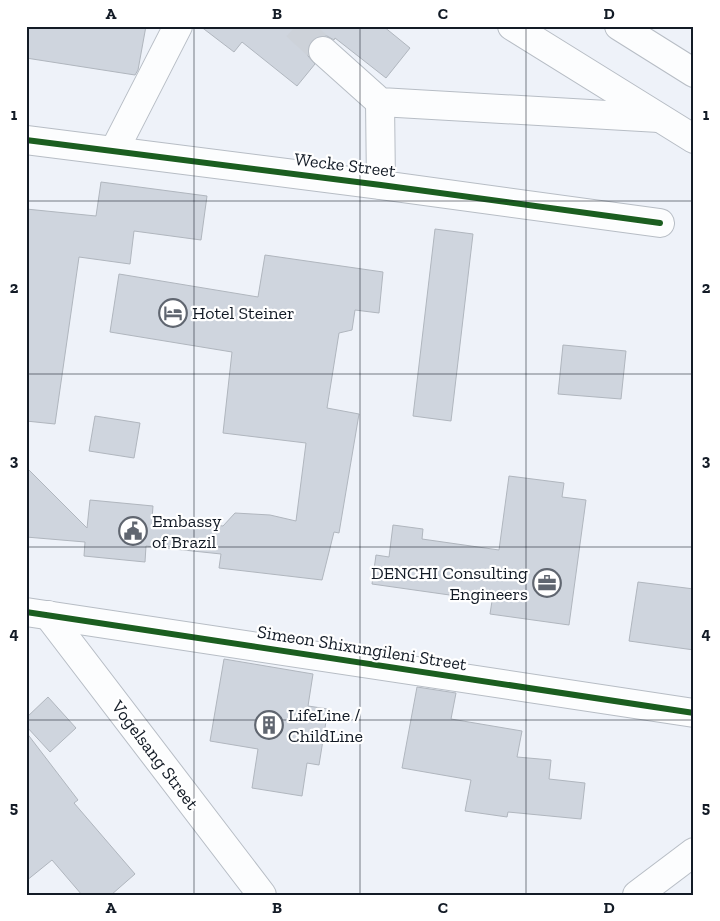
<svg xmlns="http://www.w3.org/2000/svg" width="720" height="921" viewBox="0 0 720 921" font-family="'Zilla Slab',serif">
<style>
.building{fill:#cfd5de;stroke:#b0b6be}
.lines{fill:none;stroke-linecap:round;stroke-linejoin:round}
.minor-tunnel{stroke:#cdd2d9;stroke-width:28;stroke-dasharray:28 14;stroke-linecap:butt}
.minor-casing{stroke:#b7bdc5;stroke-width:30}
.major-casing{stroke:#b7bdc5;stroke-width:30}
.highway-casing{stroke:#b7bdc5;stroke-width:30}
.minor{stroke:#fcfdfe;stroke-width:28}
.major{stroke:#fcfdfe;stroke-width:28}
.highway{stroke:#fcfdfe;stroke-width:28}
.cycleway-casing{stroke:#fff;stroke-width:9}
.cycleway{stroke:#1b5e20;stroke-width:6}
.grid{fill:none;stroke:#131b26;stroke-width:1;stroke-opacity:0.55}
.labels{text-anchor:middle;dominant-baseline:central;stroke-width:4.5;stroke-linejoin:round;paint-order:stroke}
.street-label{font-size:18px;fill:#131b26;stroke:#fff}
.poi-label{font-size:18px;fill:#131b26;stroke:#fff;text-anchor:start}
.neatline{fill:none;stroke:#131b26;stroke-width:2}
.grid-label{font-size:16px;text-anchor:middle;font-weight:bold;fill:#131b26}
</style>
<rect width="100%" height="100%" fill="#eef2f9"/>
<g class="building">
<polygon points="26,26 146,26 138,70 135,75 26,58"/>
<polygon points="200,26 383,26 410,48 386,78 335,38 334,40 327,36 318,36 311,41 308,48 308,56 315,64 297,86 242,42 234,52"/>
<polygon points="101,182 207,196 201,240 134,231 130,264 79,257 55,424 26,421 26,209 96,216"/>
<polygon points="435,229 473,234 451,421 413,416"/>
<polygon points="265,255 383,272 379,313 355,310 352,330 339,333 327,408 359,414 339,533 334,532 322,580 219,568 221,554 146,546 145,562 84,556 85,542 26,537 26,467 87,528 90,500 153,506 152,519 223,526 235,513 270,515 296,521 306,443 223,433 232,352 110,332 119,274 258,297"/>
<polygon points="563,345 626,351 621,399 558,394"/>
<polygon points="95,416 140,423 134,458 89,451"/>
<polygon points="509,476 564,483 562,497 586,500 569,625 490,614 492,601 372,584 376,555 389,557 393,525 423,529 422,539 499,550"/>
<polygon points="638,582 694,589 694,650 629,641"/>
<polygon points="224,659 313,674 308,706 328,709 319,765 307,763 302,796 252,788 258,749 210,741"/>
<polygon points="417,687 456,693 451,719 522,731 517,757 551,760 549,779 585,783 581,819 508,812 507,817 465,811 471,780 402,768"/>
<polygon points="48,697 76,728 50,752 26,726 26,718"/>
<polygon points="26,732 78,800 74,803 135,874 111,895 82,895 52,860 26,881"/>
</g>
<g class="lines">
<polyline class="minor-tunnel" points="296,26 323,51"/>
<defs>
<g id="minor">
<polyline points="323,51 380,102 659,118"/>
<polyline points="380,102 381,185"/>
<polyline points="26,140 381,185 660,223"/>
<polyline points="114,151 178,26"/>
<polyline points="26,612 694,713"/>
<polyline points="48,615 262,895"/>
</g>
<g id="major">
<polyline points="512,26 694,139"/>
<polyline points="619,26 694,73"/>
</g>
<polyline id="highway" points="637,895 694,852"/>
</defs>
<use href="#minor" class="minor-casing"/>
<use href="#major" class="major-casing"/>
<use href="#highway" class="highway-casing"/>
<use href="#minor" class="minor"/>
<use href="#major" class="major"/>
<use href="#highway" class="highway"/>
<defs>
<g id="cycleway">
<polyline points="26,140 381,185 660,223"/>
<polyline points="26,612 694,713"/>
</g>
</defs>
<use href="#cycleway" class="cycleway-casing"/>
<use href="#cycleway" class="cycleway"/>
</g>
<path class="grid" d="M194,26V895M360,26V895M526,26V895M26,201H694M26,374H694M26,547H694M26,720H694"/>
<defs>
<symbol id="hotel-ring" viewBox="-11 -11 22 22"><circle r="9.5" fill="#fff" stroke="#606670" stroke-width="1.5"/><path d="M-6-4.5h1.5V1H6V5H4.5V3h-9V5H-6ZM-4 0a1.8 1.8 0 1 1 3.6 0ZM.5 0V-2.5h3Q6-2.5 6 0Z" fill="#606670"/></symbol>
<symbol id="civic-ring" viewBox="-11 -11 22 22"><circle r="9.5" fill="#fff" stroke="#606670" stroke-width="1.5"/><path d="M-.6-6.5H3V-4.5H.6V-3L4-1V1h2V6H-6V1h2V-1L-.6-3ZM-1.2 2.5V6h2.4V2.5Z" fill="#606670"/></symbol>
<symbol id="office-ring" viewBox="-11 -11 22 22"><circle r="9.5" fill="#fff" stroke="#606670" stroke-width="1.5"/><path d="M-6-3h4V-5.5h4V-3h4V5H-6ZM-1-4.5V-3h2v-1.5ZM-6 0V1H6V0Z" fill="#606670"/></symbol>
<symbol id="building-ring" viewBox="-11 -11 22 22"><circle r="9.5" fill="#fff" stroke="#606670" stroke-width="1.5"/><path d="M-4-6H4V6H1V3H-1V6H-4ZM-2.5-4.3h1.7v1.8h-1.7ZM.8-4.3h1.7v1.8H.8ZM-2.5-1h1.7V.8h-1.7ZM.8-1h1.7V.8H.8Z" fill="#606670"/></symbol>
</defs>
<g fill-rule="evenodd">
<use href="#hotel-ring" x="157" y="297" width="32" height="32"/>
<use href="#civic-ring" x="117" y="515" width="32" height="32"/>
<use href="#office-ring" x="531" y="567" width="32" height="32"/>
<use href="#building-ring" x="253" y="709" width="32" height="32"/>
</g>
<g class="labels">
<g class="street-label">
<text transform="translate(345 165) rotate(7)">Wecke Street</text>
<text transform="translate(362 648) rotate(9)">Simeon Shixungileni Street</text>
<text transform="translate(155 755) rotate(53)">Vogelsang Street</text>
</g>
<g class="poi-label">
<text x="192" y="313">Hotel Steiner</text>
<text x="152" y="521">Embassy<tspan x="152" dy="21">of Brazil</tspan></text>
<text x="528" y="573" text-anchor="end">DENCHI Consulting<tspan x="528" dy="21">Engineers</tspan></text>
<text x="288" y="715">LifeLine /<tspan x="288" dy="21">ChildLine</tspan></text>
</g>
</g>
<rect width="720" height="921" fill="none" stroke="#ffffff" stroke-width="55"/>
<rect x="28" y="28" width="664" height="866" class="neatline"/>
<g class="grid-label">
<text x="111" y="19">A</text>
<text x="277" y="19">B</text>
<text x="443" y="19">C</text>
<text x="609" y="19">D</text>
<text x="14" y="120">1</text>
<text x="706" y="120">1</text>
<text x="14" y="293">2</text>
<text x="706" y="293">2</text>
<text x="14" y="466">3</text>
<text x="706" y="466">3</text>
<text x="14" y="639">4</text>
<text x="706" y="639">4</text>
<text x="14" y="813">5</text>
<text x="706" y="813">5</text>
<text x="111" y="913">A</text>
<text x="277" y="913">B</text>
<text x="443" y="913">C</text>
<text x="609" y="913">D</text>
</g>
</svg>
